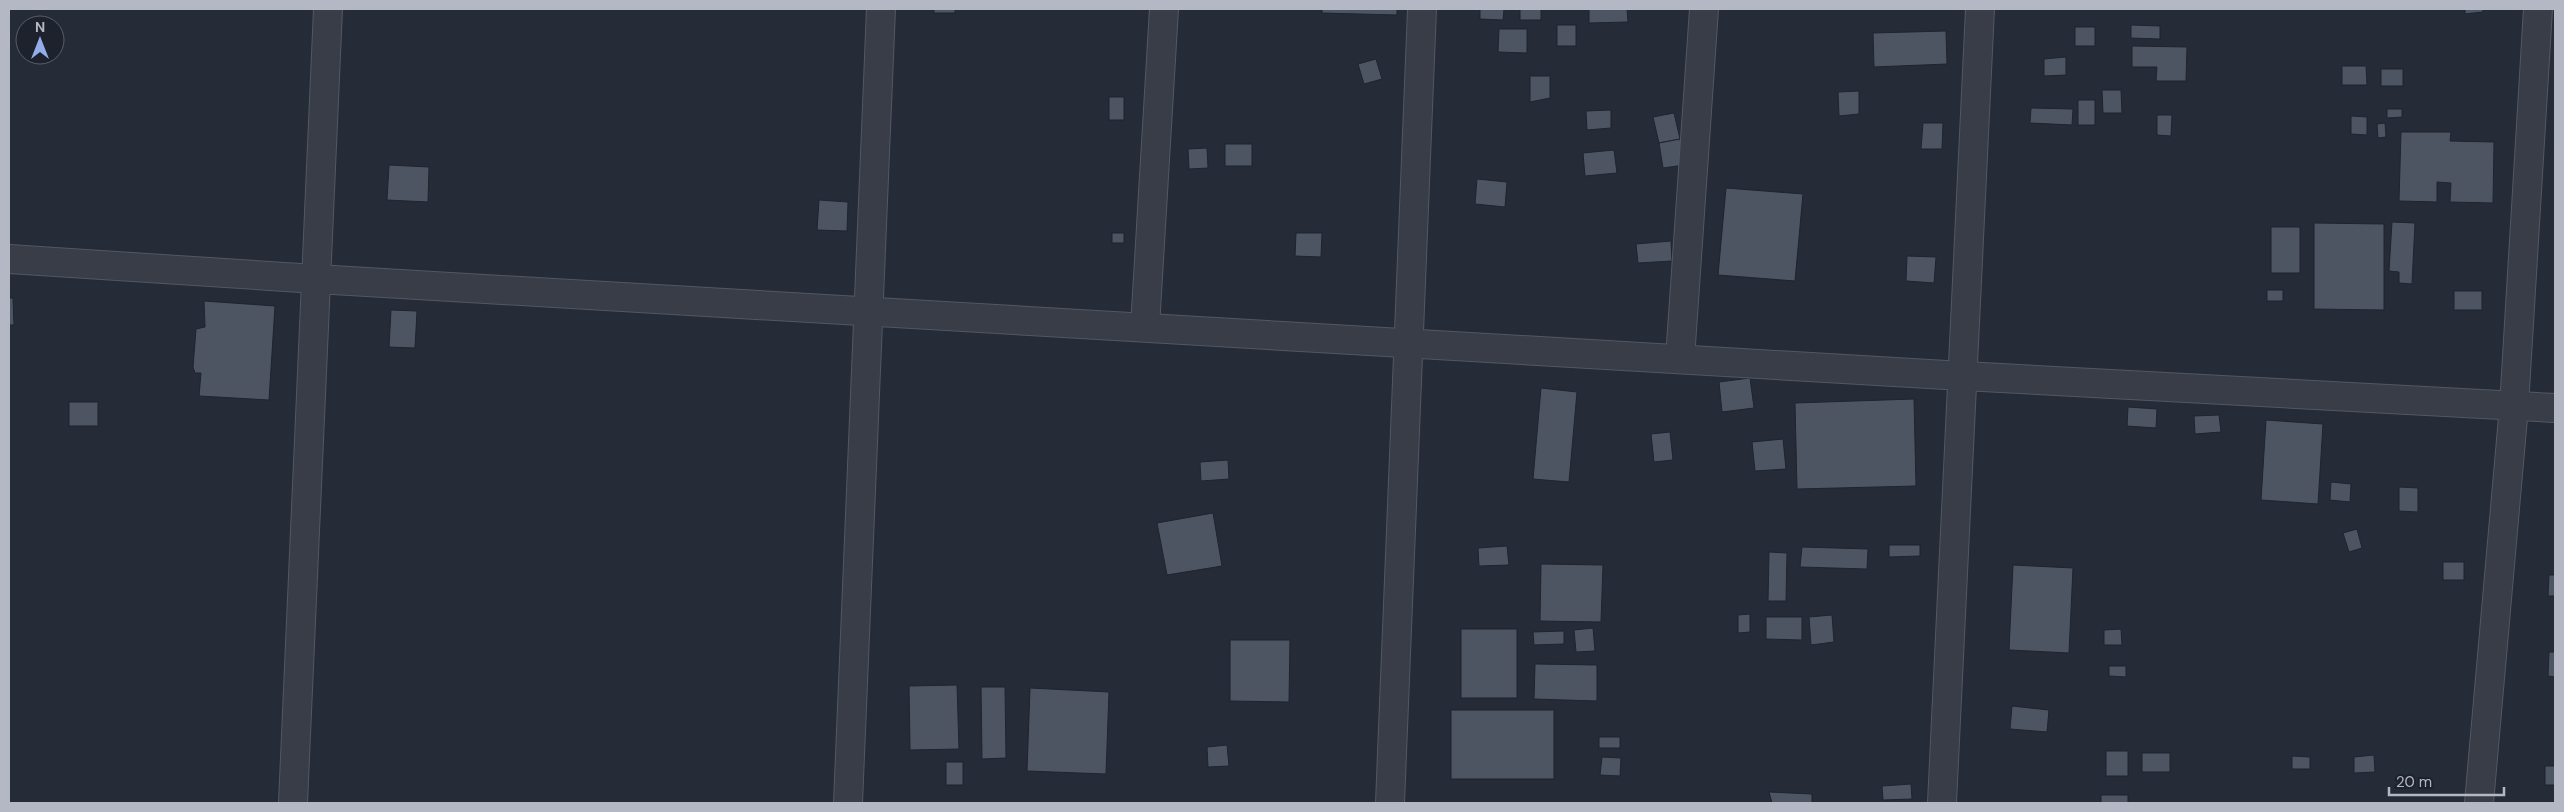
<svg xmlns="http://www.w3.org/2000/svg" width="2564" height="812" viewBox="0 0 2564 812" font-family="'DM Sans',sans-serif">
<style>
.building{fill:#4d5563;stroke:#1f242f}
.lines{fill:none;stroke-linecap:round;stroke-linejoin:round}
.minor-casing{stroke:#535863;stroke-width:30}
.minor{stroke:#383d48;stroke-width:28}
</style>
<rect width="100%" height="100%" fill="#252b37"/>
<g class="building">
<rect x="934" y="9" width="21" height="4"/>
<polygon points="1322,9 1397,9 1397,15 1322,13"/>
<polygon points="1480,9 1504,9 1503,20 1480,19"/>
<rect x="1520" y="9" width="21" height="11"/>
<polygon points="1589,9 1627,9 1628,22 1589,23"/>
<polygon points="2465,9 2483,9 2483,12 2465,14"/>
<rect x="1557" y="25" width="19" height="21"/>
<polygon points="2131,25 2160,26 2160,39 2131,38"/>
<rect x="2075" y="27" width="20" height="19"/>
<polygon points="1499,29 1527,29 1527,53 1498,52"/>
<polygon points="1946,31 1947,64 1874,67 1873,33"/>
<polygon points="2132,46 2187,47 2186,81 2156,81 2157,67 2132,67"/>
<polygon points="2066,57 2066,75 2044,76 2044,59"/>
<polygon points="1376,59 1382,79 1364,84 1358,64"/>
<polygon points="2342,66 2366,66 2367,85 2342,85"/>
<rect x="2381" y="69" width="22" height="17"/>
<polygon points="1530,76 1550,76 1550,98 1530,102"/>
<polygon points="2102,90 2121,90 2122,113 2103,113"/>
<polygon points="1859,91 1859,114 1839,116 1838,92"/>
<rect x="1109" y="97" width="15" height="23"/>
<rect x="2078" y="100" width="17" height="25"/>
<polygon points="2031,108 2073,109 2072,125 2030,123"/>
<polygon points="2387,109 2402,109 2402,117 2387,118"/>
<polygon points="1611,110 1611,128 1587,130 1586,111"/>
<polygon points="1674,113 1680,139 1659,143 1653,117"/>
<polygon points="2157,115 2172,115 2171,136 2157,135"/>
<polygon points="2351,116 2367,117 2367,135 2351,134"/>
<polygon points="1923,123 1943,123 1942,149 1921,149"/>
<polygon points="2385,123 2386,137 2378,138 2377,124"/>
<polygon points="2401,132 2451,132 2450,141 2494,142 2493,203 2450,202 2451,183 2437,182 2437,202 2399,201"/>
<polygon points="1680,139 1684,165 1663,168 1659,143"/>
<rect x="1225" y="144" width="27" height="22"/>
<polygon points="1207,148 1208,168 1189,169 1188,149"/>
<polygon points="1614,150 1617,173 1585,176 1583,153"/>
<polygon points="389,165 429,167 428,202 387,200"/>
<polygon points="1477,179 1507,182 1505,207 1475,204"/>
<polygon points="1726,188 1803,194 1795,281 1718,275"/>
<polygon points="819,200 848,202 847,231 817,230"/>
<polygon points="2392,222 2415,223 2412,284 2399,283 2399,272 2389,271"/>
<polygon points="2314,223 2384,224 2384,310 2314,309"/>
<rect x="2271" y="227" width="29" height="46"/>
<rect x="1112" y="233" width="12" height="10"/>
<polygon points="1296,233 1322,233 1321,257 1295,256"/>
<polygon points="1671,241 1672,261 1638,263 1636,244"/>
<polygon points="1907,256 1936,257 1934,283 1906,281"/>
<rect x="2267" y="290" width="16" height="11"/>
<rect x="2454" y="291" width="28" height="19"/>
<polygon points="9,298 13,298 14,325 9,325"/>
<polygon points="204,301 275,306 269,400 199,396 201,373 195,373 193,367 196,329 205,327"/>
<polygon points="391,310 417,311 415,348 389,347"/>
<polygon points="1750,378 1754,408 1722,412 1719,382"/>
<polygon points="1541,388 1577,392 1569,482 1533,479"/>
<polygon points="1914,399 1916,486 1797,489 1795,403"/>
<rect x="69" y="402" width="29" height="24"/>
<polygon points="2128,407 2157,409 2156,428 2127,426"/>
<polygon points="2219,415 2221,432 2195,434 2194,416"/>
<polygon points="2266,420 2323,424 2318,504 2261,500"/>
<polygon points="1670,432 1673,460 1654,462 1651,434"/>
<polygon points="1783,439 1786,469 1755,471 1752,442"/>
<polygon points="1228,460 1229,479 1201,481 1200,462"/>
<polygon points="2331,482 2351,484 2350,502 2330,500"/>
<polygon points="2399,487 2418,488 2418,512 2399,511"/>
<polygon points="1213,513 1222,566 1167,575 1157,523"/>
<polygon points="2357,529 2362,548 2349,552 2343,533"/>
<polygon points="1889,545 1920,545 1920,556 1889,557"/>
<polygon points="1507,546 1509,565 1479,566 1478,548"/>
<polygon points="1802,547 1868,549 1867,569 1800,567"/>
<polygon points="1769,552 1787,553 1786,601 1768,601"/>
<rect x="2443" y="562" width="21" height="18"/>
<polygon points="1541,564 1603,565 1601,622 1540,621"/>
<polygon points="2013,565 2073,568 2069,653 2009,650"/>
<polygon points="2549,575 2555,575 2555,596 2548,596"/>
<polygon points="1750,614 1750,632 1738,633 1738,615"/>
<polygon points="1832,615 1834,642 1811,645 1809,617"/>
<polygon points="1766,617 1802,617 1802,640 1766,639"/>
<polygon points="1593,628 1595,651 1576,652 1574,630"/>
<rect x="1461" y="629" width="56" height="69"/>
<polygon points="2121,629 2122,645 2104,645 2104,630"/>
<polygon points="1564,631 1564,644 1534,645 1533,632"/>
<polygon points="1230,640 1290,640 1289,702 1230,701"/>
<polygon points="2549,652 2555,652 2555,677 2548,676"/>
<polygon points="1535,664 1597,665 1597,701 1534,699"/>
<polygon points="2109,666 2126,666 2126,677 2109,676"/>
<polygon points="957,685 959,749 910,750 909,686"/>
<polygon points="981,687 1005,687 1006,758 982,759"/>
<polygon points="1030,688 1109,692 1106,774 1027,771"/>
<polygon points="2012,706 2049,710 2047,732 2010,729"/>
<rect x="1451" y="710" width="103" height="69"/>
<rect x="1599" y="737" width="21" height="11"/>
<polygon points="1227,745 1229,766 1208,767 1207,747"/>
<rect x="2106" y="751" width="22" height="25"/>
<rect x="2142" y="753" width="28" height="19"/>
<polygon points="2374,755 2375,772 2354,773 2354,757"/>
<polygon points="2292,756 2310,757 2310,769 2292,769"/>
<polygon points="1602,757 1621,758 1620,776 1600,775"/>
<rect x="946" y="762" width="17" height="23"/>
<rect x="2545" y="766" width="10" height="19"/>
<polygon points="1911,784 1912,799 1883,800 1882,786"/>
<polygon points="1769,792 1812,794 1812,803 1772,803"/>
<rect x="2101" y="795" width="27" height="8"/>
</g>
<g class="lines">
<defs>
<g id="minor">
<polyline points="9,259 316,279 1963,376 2555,408"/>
<polyline points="1145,327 1164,9"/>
<polyline points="1680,359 1704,9"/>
<polyline points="293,803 328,9"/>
<polyline points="848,803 881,9"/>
<polyline points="1390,803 1422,9"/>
<polyline points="1942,803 1980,9"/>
<polyline points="2479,803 2514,406 2538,9"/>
</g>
</defs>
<use href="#minor" class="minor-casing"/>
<use href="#minor" class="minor"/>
</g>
<rect width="2564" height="812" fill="none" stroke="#b3b8c4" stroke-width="20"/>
<g transform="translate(40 40)"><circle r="24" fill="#1d222d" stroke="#595e69"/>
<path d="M0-4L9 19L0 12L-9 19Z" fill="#92adea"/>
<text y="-8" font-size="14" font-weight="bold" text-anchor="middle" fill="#b3b8c4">N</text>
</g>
<path d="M2389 787v8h115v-8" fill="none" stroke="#b3b8c4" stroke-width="2.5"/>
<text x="2396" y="787" font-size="15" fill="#b3b8c4" stroke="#1d222d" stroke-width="4" paint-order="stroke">20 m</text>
</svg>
